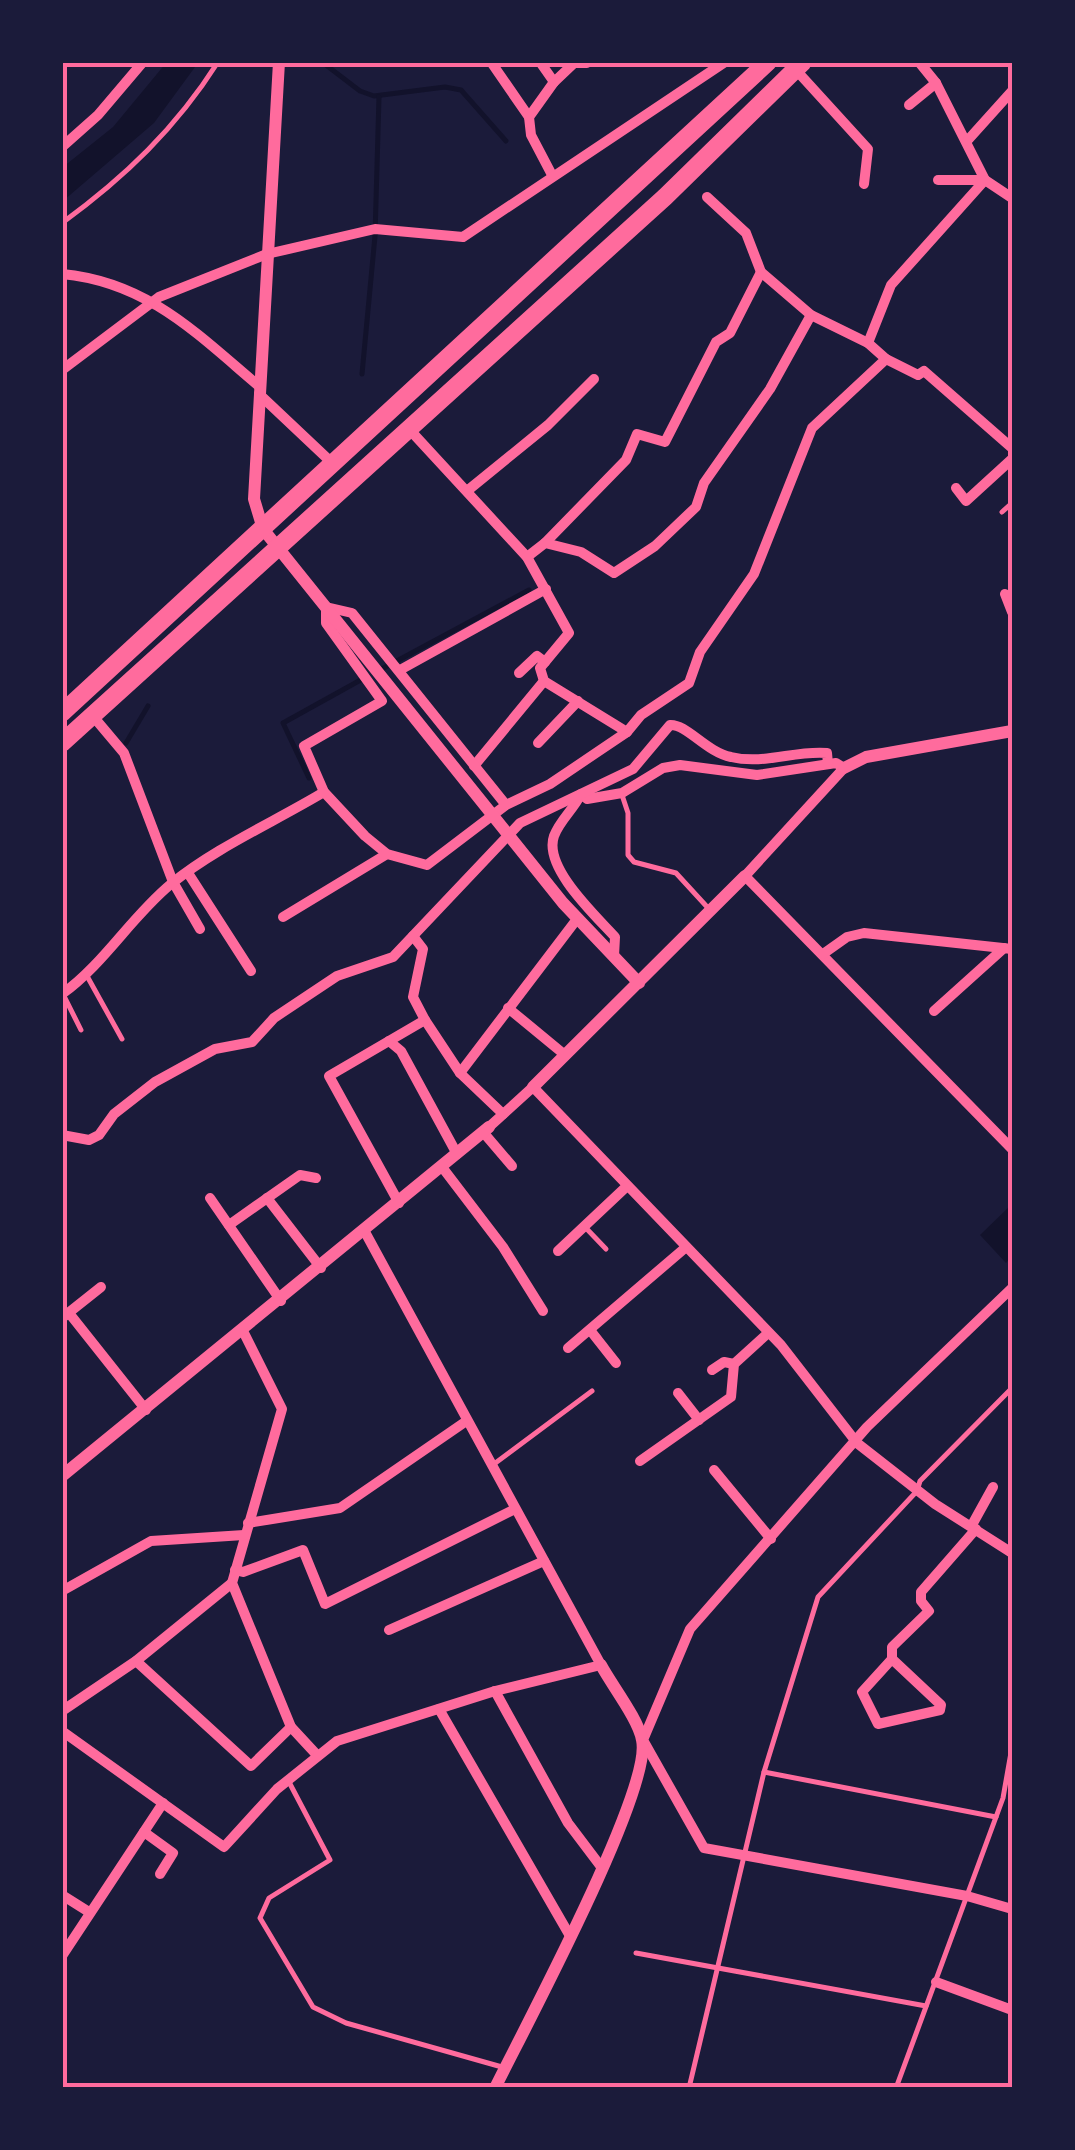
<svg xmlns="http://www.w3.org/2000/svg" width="1075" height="2150" viewBox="0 0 1075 2150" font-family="Barlow,sans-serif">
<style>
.water{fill:#12122b}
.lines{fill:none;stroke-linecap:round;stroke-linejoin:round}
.stream{stroke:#12122b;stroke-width:5}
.service{stroke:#ff6b9d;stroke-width:5}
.minor{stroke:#ff6b9d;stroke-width:10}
.tertiary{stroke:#ff6b9d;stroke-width:12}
.primary{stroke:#ff6b9d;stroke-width:18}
.neatline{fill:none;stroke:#ff6b9d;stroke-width:4}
</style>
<rect width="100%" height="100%" fill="#1b1b3a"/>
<g class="water">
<polygon points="166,63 198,63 154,123 63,201 63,167 113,127"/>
<polygon points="1012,1204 1012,1256 1006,1263 980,1235"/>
</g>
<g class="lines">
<g class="stream">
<polyline points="322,62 360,91 374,96 445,87 461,90 506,141"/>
<polyline points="362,374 375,236 379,97"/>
<polyline points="380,670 529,590"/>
<polyline points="126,743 148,706"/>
<polyline points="309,778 283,723 366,677"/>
</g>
<g class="service">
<path d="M62,223C125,177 176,128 218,62"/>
<polyline points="1002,512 1012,503"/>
<polyline points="622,795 628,813 628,855 634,862 676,873 709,909"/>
<polyline points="87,976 122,1039"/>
<polyline points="63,994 81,1030"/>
<polyline points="584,1226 606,1249"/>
<polyline points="494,1464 592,1391"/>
<polyline points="764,1772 996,1817"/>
<polyline points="289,1782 330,1860 269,1898 260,1918 313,2007 346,2023 502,2067"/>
<polyline points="636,1953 926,2006"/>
<polyline points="689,2088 764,1772 818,1597 917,1491 920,1481 1012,1388"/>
<polyline points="896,2088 1003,1798 1012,1747"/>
</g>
<g class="minor">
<polyline points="491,62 529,117"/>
<polyline points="540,62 554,82 529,117 531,135 552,175"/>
<polyline points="919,62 936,83 985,180 1012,198"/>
<polyline points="796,70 868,149 864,184"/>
<polyline points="554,82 574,63 587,63"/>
<polyline points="909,105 936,83"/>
<polyline points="967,141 1012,91"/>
<polyline points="62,147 98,115 143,62"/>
<polyline points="938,180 985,180"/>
<path d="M62,274C148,282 197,334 260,387"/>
<polyline points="868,343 891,285 985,180"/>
<polyline points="886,359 918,375 924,371 1012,448"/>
<polyline points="62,370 159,297 267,254 375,229 463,237 725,62"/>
<polyline points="259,394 330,461"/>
<polyline points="409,429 527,557 569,633 540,668 544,681 627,732 641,715 689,683 700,652 754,574 812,428 886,359 868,343 811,315 761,272 746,233 707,197"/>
<polyline points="956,488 966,501 1012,459"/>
<polyline points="467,491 548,425 594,379"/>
<polyline points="545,543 626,460 637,434 665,442 716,342 730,333 761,272"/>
<polyline points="527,557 545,543 581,552 614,573 655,546 696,507 704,483 770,389 811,315"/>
<polyline points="1005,594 1012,612"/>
<polyline points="400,670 546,589"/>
<polyline points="519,673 537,656 545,662"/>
<polyline points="92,715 124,753 173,882 200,929"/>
<polyline points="538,743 578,701"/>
<polyline points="474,766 544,681"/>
<polyline points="844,768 745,876 1012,1149"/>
<polyline points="506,805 427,865 387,854 365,836 324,792 304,746 382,701 326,623 326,607 352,613 506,805 550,784 627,732"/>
<polyline points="188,873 251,971"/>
<polyline points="283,917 387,854"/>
<polyline points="413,936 423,949 413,997 425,1020"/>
<polyline points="823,954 847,937 864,933 1012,949"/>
<path d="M614,956L615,937C595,915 543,867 554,836C560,820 574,809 581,794L587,799L622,793L663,768L680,765L757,775L836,763L844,768"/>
<path d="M62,994C104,964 131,917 171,884C215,848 274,822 324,792"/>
<polyline points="508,1008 565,1055"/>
<polyline points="934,1011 1004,948"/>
<polyline points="389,1041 401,1051 457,1154"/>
<polyline points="460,1073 577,919"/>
<polyline points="489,1127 533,1087 781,1345 857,1443 935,1504 1012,1553"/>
<polyline points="483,1132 512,1166"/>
<path d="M62,1135L89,1140L99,1135L114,1114L155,1082L215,1049L252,1042L274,1018L337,976L393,957L520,823L633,769L670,725C687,724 706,752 731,757C764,765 795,750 827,753L828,764"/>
<polyline points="442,1167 503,1247 543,1311"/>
<polyline points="210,1198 281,1301"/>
<polyline points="267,1198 321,1268"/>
<polyline points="399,1203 329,1076 425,1020 460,1073 503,1114"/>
<polyline points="229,1225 300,1175 316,1178"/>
<polyline points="558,1251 626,1187"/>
<polyline points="1012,1288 867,1427 690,1629 643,1740 704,1848 967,1896 1012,1909"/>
<polyline points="69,1313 146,1410"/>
<polyline points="62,1318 101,1287"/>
<polyline points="590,1330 616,1363"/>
<polyline points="243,1331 282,1409 232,1583 291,1727 316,1754"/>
<polyline points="568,1348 685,1248"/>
<polyline points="712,1370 724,1362 734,1364"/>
<polyline points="678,1393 699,1420"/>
<polyline points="640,1461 731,1397 734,1364 768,1333"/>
<polyline points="714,1470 771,1539"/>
<polyline points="248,1523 340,1508 465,1422"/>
<polyline points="972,1525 993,1487"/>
<polyline points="235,1570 243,1572 303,1550 325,1604 515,1509"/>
<polyline points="62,1591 151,1541 244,1535"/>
<polyline points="389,1630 544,1561"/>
<polyline points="892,1659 862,1692 878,1724 940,1710 941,1705 892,1659 892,1647 929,1611 921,1601 921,1592 976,1529"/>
<polyline points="136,1661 251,1766 291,1727"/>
<polyline points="495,1691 568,1823 602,1868"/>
<polyline points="439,1709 570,1936"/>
<polyline points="62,1711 136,1661 232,1583"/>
<polyline points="62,1731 224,1847 277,1789 337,1741 495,1691 601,1665 365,1232"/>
<polyline points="144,1832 173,1853 160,1874"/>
<polyline points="62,1895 89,1912"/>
<polyline points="62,1956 163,1803"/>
<polyline points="936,1982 1012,2010"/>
</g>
<g class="tertiary">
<polyline points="279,62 254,499 263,529 563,903 639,983"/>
<polyline points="844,768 866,757 1012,731"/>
<polyline points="533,1087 745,876"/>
<polyline points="62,1476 489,1127"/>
<path d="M495,2088C523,2031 653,1789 642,1740C639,1720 611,1684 601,1665"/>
</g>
<g class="primary">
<polyline points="62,713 768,62"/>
<polyline points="62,743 665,197 803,62"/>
</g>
</g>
<rect width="1075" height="2150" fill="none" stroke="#1b1b3a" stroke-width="130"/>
<rect x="65" y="65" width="945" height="2020" class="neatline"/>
</svg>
